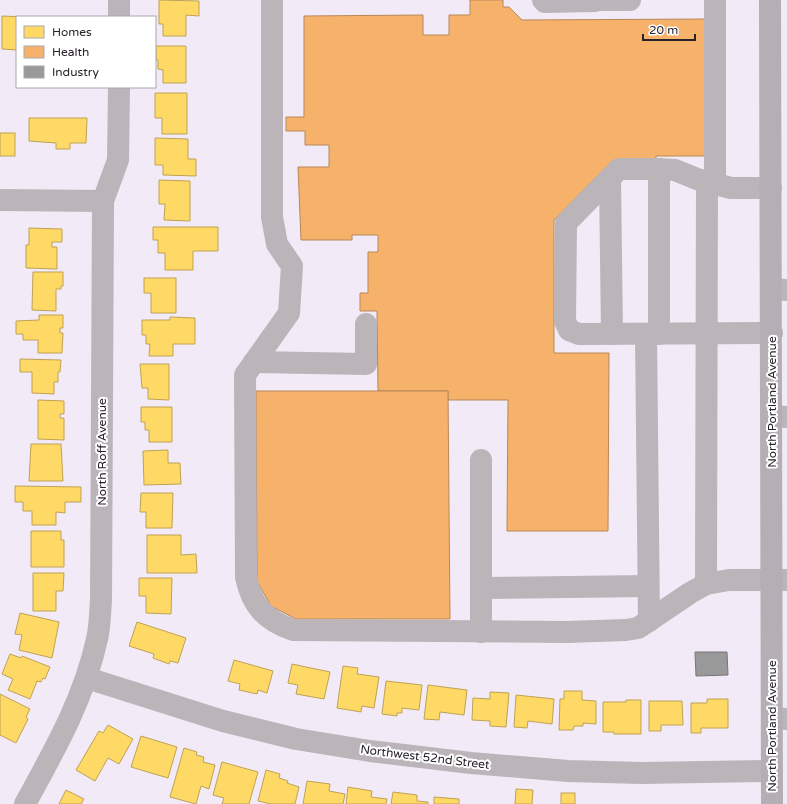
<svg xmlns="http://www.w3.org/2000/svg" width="787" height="804" viewBox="0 0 787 804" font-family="'Varela Round',sans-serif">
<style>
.homes{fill:#ffd966;stroke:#bea254}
.health{fill:#f6b26b;stroke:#b88758}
.industry{fill:#999;stroke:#777578}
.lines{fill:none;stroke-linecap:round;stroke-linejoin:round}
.minor{stroke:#bbb5b9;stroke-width:22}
.major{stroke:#b5aeb4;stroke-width:22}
.labels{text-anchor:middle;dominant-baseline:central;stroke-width:4;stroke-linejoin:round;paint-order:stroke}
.street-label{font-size:12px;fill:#28222b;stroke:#fff}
</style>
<rect width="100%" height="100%" fill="#f2eaf7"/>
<g class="homes">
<polygon points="159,0 199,1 199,16 186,15 186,36 163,36 163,24 159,24"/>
<polygon points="2,16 26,17 17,17 17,50 2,49"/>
<polygon points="156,46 186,46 186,83 163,83 163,70 158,69 158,60 156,60"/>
<polygon points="155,93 187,93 187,134 162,134 162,118 155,118"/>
<polygon points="29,118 87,118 86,143 70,143 70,149 56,149 56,143 29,141"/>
<rect x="0" y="133" width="15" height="23"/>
<polygon points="155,138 188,139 188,159 196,159 196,176 163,175 163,165 155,165"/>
<polygon points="159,180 190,181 190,221 164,220 165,204 159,204"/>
<polygon points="153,227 218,227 218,251 193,251 193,270 165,270 165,253 158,253 158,240 153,240"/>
<polygon points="29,228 62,229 62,242 52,242 52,247 57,247 57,269 26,268 26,245 29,245"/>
<polygon points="33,272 63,272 63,286 61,286 61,289 56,289 56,311 32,310"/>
<polygon points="144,278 176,278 176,313 151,313 151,293 144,293"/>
<polygon points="39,315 63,315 63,328 60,328 60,333 63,333 62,353 38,353 38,340 23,340 23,334 16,334 16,321 39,320"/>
<polygon points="170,317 195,318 195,344 173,344 173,356 149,356 150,344 146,344 146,335 142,335 142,320 170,320"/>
<polygon points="20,359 61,360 60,372 58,372 58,382 54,382 54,394 32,393 32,372 20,372"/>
<polygon points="140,364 169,364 169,400 148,399 148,388 142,388"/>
<polygon points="38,400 64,401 64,414 60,414 60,418 64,418 64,440 38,439"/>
<polygon points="141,407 172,407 172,442 149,442 149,430 145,430 145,422 141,422"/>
<polygon points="31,444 61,444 63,481 29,481"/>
<polygon points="168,450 168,463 180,463 181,484 144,485 143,451"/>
<polygon points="15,486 81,487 81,502 65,502 65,513 56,512 56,525 32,525 32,511 23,511 23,502 15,502"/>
<polygon points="141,493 173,493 172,528 146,528 146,512 140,512"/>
<polygon points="31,531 61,531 61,540 64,540 64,567 31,567"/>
<polygon points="147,535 181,535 181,555 196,554 197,573 147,573"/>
<polygon points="33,573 64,573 63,591 56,591 56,611 33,611"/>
<polygon points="139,578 172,578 171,614 146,613 146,596 139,596"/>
<polygon points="20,613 59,622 52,658 19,650 22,635 15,634"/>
<polygon points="137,622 186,638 178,663 170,661 169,664 153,658 154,654 129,646"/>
<polygon points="10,654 21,658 22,656 50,667 45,679 43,678 41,682 37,681 30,699 8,690 13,679 2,674"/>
<polygon points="234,660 273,671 267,693 258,690 257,694 239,690 240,684 228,681"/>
<polygon points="292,664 330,672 324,699 296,694 298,685 288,683"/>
<polygon points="343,666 358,668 357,674 379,677 374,708 362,706 361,712 337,708"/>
<polygon points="386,681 422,685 419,710 402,708 402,713 397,713 397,716 382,714"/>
<polygon points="428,685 467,690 464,715 440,712 439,720 424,719"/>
<polygon points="564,691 582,691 582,700 596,701 596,724 583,723 583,726 574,726 573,730 559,730 560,699 564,699"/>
<polygon points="490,692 509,693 506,727 490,726 490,721 472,720 473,698 490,699"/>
<polygon points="0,694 30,709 26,717 28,719 16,743 0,735"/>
<polygon points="516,695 554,699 552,724 528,721 527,728 514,727"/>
<polygon points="707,699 728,699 728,728 701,728 701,733 691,733 691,703 707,703"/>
<polygon points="626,700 641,700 641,734 614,734 614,732 603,732 603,702 626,702"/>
<polygon points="649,701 682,701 683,725 661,725 661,731 649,731"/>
<polygon points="108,725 133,739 119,764 108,758 95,781 76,770 99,731 103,733"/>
<polygon points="141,736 177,747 168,778 131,767"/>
<polygon points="184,748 197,752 196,755 204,757 203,762 215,765 209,789 201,786 196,804 170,797"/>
<polygon points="222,762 258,772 249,804 222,804 224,798 213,795"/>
<polygon points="266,770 280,774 279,778 288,781 287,783 299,787 295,804 271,804 258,801"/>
<polygon points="307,781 330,784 329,791 345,794 343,804 303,804"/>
<polygon points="348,787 372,791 371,797 387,799 386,804 346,804"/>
<polygon points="516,789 533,790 532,804 515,804"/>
<polygon points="66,790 84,799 81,804 59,804"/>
<polygon points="393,792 417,795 417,801 428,802 428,804 391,804"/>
<rect x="561" y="793" width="14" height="11"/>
<polygon points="434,797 459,799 459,804 434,804"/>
</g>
<g class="health">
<polygon points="470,0 503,0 503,7 509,7 522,20 705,19 705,156 656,156 656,161 612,161 554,220 554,353 609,353 608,531 507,531 508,400 448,400 448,391 378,391 377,311 360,311 360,293 368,293 368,252 378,252 378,235 352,235 352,240 301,240 298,167 329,167 329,145 305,145 305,131 286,131 286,117 304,117 304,16 423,15 423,35 449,35 449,15 470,15"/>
<polygon points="256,391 448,391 450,619 296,619 271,606 257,581"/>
</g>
<polygon class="industry" points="695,652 727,652 728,675 696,676"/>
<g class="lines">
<g class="minor">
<path d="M272,0V217L277,244L292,266L289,313L245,375L246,577C252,606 265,620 293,630L567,632L626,630L638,628L690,593L706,584L729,580H787"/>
<polyline points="543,0 545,2 595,1"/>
<polyline points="594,0 630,0"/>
<polyline points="715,0 715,183"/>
<polyline points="119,17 119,0"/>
<polyline points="610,178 612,334"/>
<polyline points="771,188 731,188 697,179 675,170 659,169 619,169 566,223 565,321 569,330 579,334 772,333"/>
<polyline points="0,200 103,201"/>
<polyline points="771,289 787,290"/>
<polyline points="646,334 649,621"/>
<polyline points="659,334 659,169"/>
<polyline points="254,362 366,364 366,324"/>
<polyline points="772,416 787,417"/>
<polyline points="481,460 481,632"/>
<polyline points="706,584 707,181"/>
<polyline points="481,588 648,586"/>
<polyline points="87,678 223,721 296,739 370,751 471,763 568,771 641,773 772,771"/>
<polyline points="772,718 787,719"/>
<path d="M25,804C54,751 84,699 97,639C100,627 100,613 101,600L103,201L118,160L119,87"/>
</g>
<polyline class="major" points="770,0 772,804"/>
</g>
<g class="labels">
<g class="street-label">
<text transform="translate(772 402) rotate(-90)">North Portland Avenue</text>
<text transform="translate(102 452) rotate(-90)">North Roff Avenue</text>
<text transform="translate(772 726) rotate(-90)">North Portland Avenue</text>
<text transform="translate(425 757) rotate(7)">Northwest 52nd Street</text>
</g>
</g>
<rect x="16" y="16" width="140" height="72" fill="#ffffff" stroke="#a9a7aa"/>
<rect x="24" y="26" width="20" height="12" fill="#ffd966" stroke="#a9a7aa"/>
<text x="52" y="36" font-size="12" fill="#28222b">Homes</text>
<rect x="24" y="46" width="20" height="12" fill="#f6b26b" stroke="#a9a7aa"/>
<text x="52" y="56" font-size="12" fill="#28222b">Health</text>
<rect x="24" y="66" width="20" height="12" fill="#999999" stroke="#a9a7aa"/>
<text x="52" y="76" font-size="12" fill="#28222b">Industry</text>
<path d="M643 34v6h52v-6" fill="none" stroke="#28222b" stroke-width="2"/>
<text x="649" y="34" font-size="12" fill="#28222b" stroke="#ffffff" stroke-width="3" paint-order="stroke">20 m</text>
</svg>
